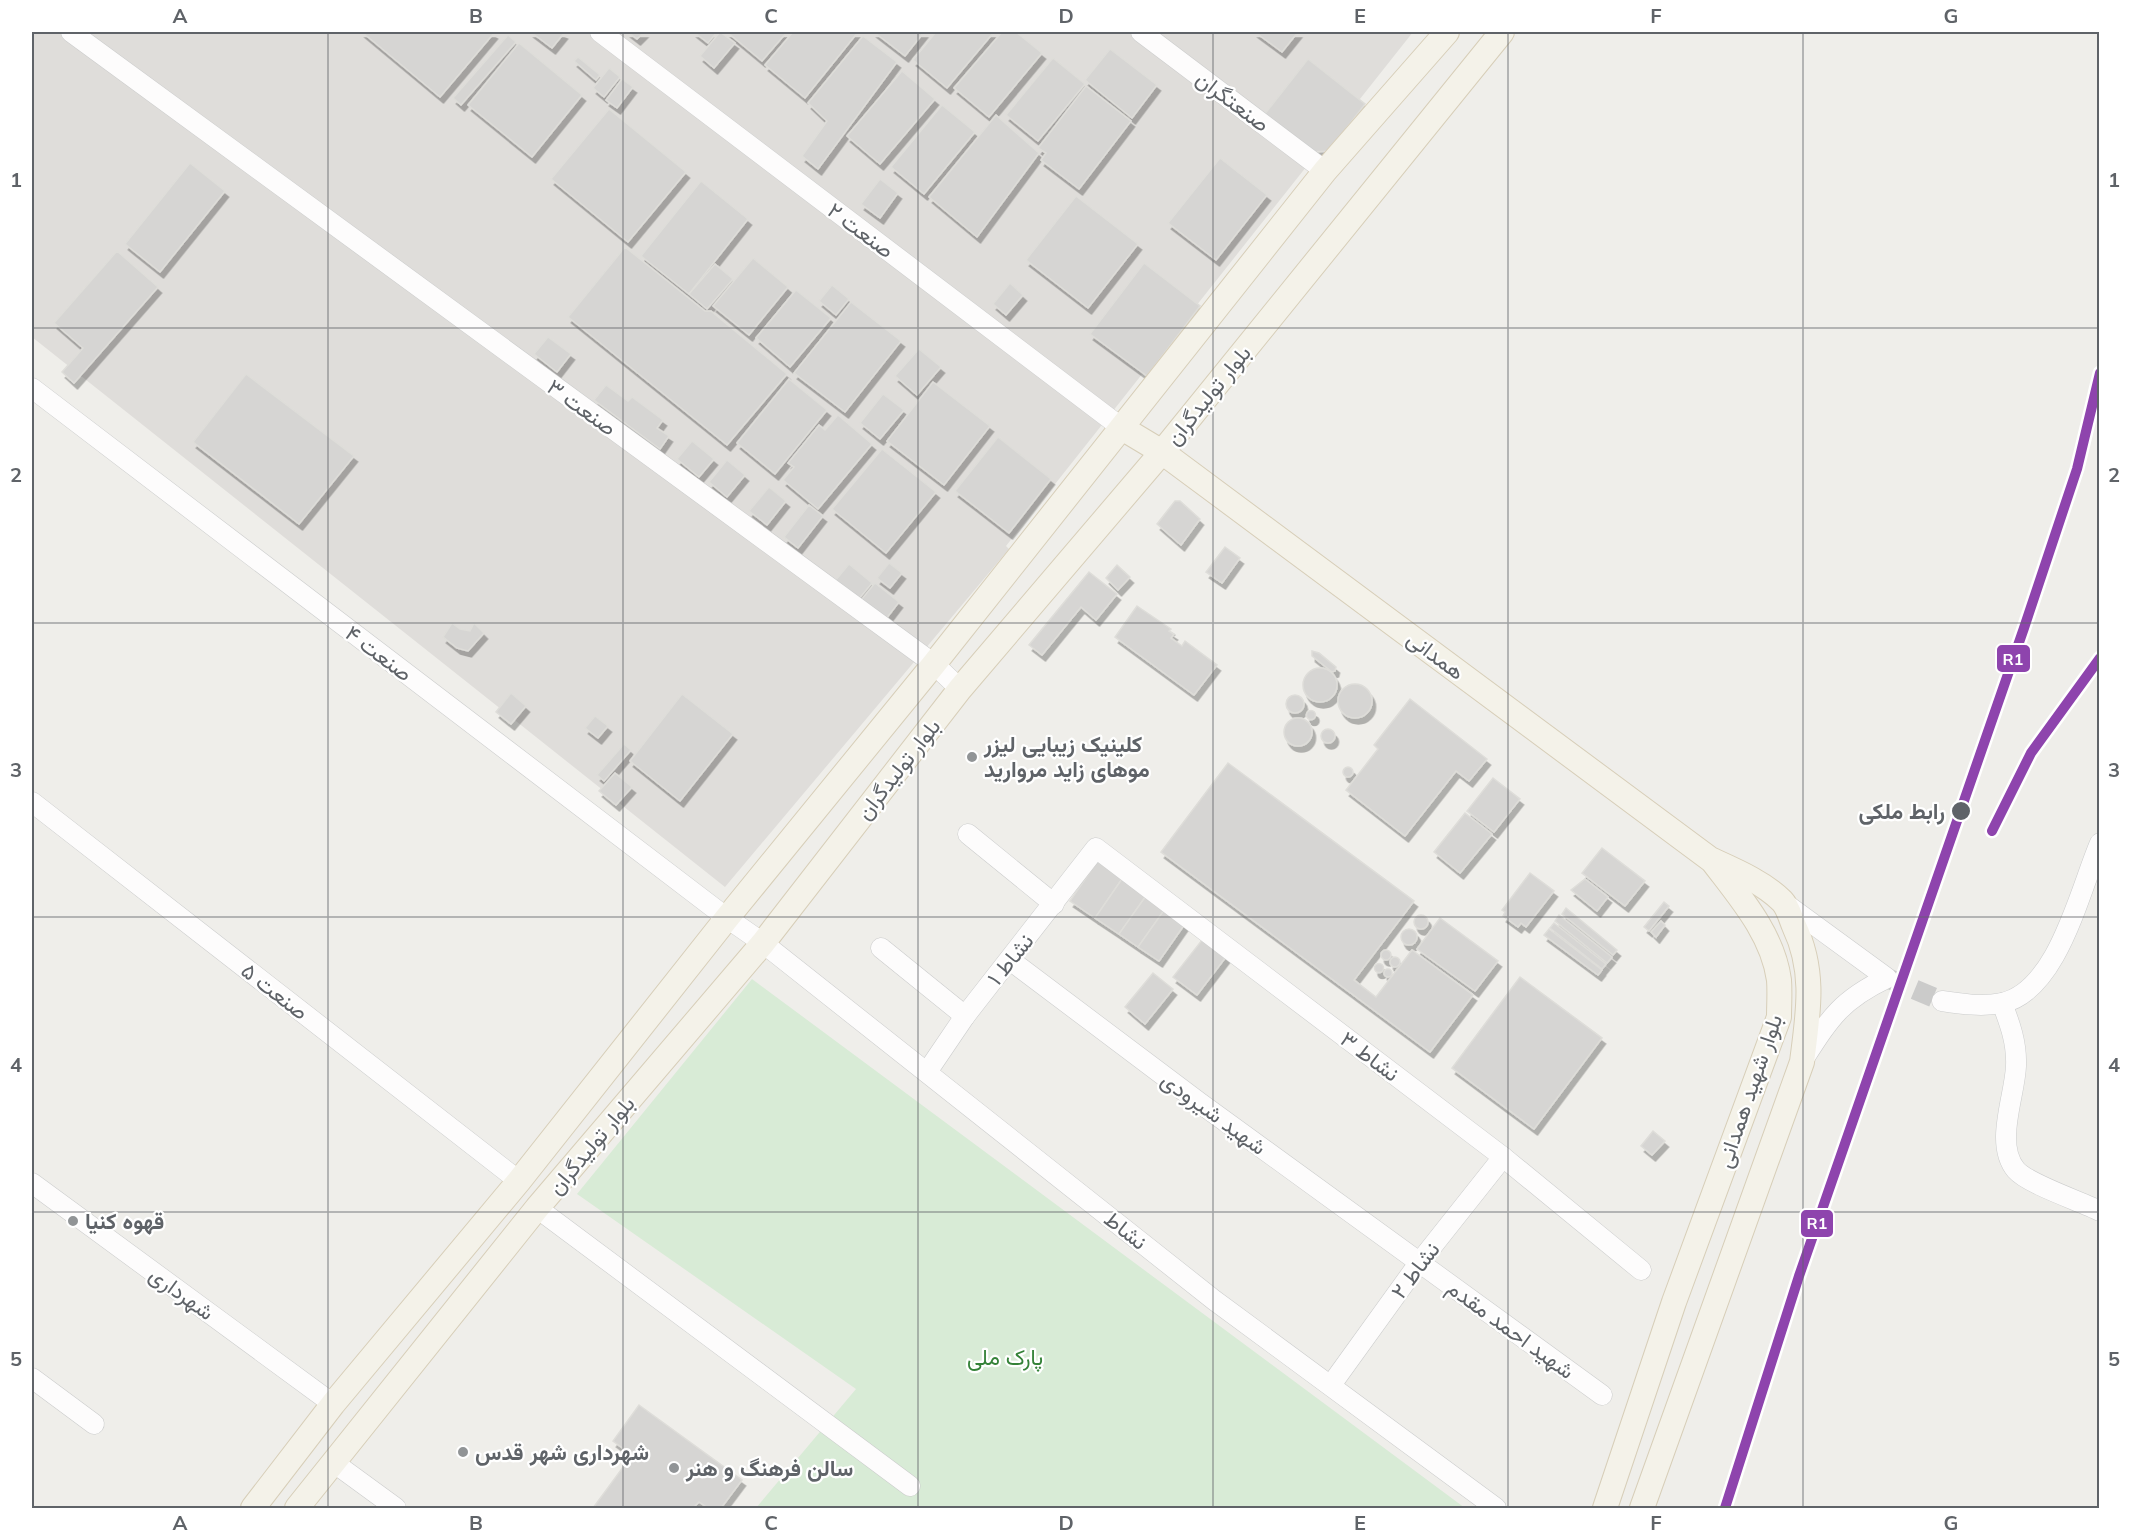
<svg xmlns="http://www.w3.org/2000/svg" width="2131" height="1540" viewBox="0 0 2131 1540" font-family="Mulish,Vazirmatn,sans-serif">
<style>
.industrial{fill:#dfddda}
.green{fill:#d8ebd6}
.building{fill:#d6d5d3;stroke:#deddd9;stroke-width:1.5;filter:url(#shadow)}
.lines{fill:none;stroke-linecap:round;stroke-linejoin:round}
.minor-tunnel{stroke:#cbcbca;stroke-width:20;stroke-dasharray:20 10;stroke-linecap:butt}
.minor-casing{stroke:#cbcccc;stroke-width:21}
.major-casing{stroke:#d7ceb8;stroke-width:26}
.minor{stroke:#fdfcfc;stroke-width:20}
.major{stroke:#f4f2e9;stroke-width:24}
.rail-1-casing{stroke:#fff;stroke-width:15}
.rail-1{stroke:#8e44ad;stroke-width:10}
.grid{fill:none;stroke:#5f6368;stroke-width:1.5;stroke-opacity:0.55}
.poi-dot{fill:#919496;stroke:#fff;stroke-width:2}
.stop-dot{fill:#5f6368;stroke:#fff;stroke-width:2}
.labels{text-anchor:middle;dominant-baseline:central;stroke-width:4.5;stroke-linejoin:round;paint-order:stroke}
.street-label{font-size:22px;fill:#5f6368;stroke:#fff}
.poi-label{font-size:22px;font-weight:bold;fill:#5f6368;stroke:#fff;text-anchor:start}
.stop-label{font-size:22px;font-weight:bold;fill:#5f6368;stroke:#fff;text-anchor:end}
.park-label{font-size:22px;fill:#348238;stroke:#fff}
.line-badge{stroke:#fff;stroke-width:2}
.badge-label{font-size:16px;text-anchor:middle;font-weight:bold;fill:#fff}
.neatline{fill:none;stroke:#5f6368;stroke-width:2}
.grid-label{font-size:20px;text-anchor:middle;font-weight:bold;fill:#5f6368}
</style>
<defs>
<filter id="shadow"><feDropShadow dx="3.5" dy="6" stdDeviation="0" flood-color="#0004"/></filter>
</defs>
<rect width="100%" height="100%" fill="#efeeea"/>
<polygon class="industrial" points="32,32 1413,32 1006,546 1009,549 725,887 32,337"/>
<polygon class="green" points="752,979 1465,1508 756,1508 856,1389 577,1194"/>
<g class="building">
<polygon points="362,32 492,32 494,33 440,97"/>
<polygon points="531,32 561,32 564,33 552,48"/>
<polygon points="628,32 644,32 637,39"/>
<polygon points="694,32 717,32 708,43"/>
<polygon points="720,32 735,43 714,68 700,56"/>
<polygon points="727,32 787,32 762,61"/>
<polygon points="793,32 858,32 805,98 765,65"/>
<polygon points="874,32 924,32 905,56"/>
<polygon points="936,32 994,32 947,88 913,60"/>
<polygon points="1002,32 1016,32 1042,53 989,117 954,88"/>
<polygon points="1255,32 1298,32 1282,52"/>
<polygon points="508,35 516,42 461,105 453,98"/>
<polygon points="863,36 897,62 818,169 802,156 827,121 808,103"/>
<polygon points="519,43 582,95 532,157 468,105"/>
<polygon points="1110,49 1157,85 1132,118 1085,80"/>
<polygon points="578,57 600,75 596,80 574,61"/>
<polygon points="1053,58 1085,84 1038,141 1006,115"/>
<polygon points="1308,59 1365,104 1329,151 1311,152 1264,115"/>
<polygon points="609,68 620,77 604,97 593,88"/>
<polygon points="902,71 935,99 880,164 847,136"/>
<polygon points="622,79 633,87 617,108 606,100"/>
<polygon points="1086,86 1131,121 1079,189 1041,160 1046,153 1038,148"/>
<polygon points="942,105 975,132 924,194 891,167"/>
<polygon points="609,109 686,172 628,242 551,179"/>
<polygon points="996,115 1039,153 977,237 929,197"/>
<polygon points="1220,158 1267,195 1216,260 1168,223"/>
<polygon points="190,163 225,191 160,272 125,244"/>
<polygon points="880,179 898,193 880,218 861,204"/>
<polygon points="701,181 748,219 689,294 641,256"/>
<polygon points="1076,196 1138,244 1088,308 1026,260"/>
<polygon points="625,247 705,311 711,311 787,374 727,445 568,317"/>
<polygon points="117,251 158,287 74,383 62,372 83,348 54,323"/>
<polygon points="753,258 788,287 749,335 713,306"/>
<polygon points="1144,263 1200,306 1147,376 1090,334"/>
<polygon points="715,264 733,279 707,309 689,294"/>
<polygon points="1010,283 1023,295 1006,315 993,304"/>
<polygon points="832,285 849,299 836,315 819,301"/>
<polygon points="796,290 831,318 790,367 756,338"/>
<polygon points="851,302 901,341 845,412 794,373"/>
<polygon points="548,337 571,354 557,372 534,354"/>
<polygon points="919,349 941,367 917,395 895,376"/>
<polygon points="246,374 354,456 299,524 193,442"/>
<polygon points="789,379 827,410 775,474 737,443"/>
<polygon points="933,382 990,426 944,485 887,441"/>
<polygon points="606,385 628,401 632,397 663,420 657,428 669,436 660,449 594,400"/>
<polygon points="883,394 904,410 880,439 860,423"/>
<polygon points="838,415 872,444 818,509 783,480 794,467 788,463 819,425 825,430"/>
<polygon points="998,437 1051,479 1009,533 955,491"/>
<polygon points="692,441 714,459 699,477 677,459"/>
<polygon points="882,449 936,492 886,553 832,509"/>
<polygon points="727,460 745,475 727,497 709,482"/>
<polygon points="769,487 786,501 767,525 749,511"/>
<polygon points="1175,501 1180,501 1200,519 1181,545 1157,524"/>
<polygon points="809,505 823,516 798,548 784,537"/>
<polygon points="1225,547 1240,558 1222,583 1206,572"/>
<polygon points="889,563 902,573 890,588 877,578"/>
<polygon points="849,564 872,583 858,600 835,581"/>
<polygon points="1117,565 1130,577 1118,590 1106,578"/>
<polygon points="1089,572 1117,594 1096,620 1081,607 1042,655 1029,645"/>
<polygon points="875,583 899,602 886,619 861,600"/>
<polygon points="1137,606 1171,629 1169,631 1174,634 1171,638 1182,646 1185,641 1217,665 1194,695 1115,637"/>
<polygon points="452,623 460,629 470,631 474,623 484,633 468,651 457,648 443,637"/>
<polygon points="1312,651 1319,653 1336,667 1335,671 1332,672 1312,656"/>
<circle cx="1320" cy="685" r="17"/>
<circle cx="1355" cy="701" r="17"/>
<polygon points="511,693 526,706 511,724 496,712"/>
<polygon points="682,694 733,734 680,801 630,761"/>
<circle cx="1295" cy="704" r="9"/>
<polygon points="1410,699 1487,759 1469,781 1456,771 1405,836 1346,790 1378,749 1374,745"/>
<circle cx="1311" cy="715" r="4.5"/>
<polygon points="595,716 608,726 598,738 585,728"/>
<circle cx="1298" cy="732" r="14"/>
<circle cx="1328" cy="736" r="7"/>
<polygon points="624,744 631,750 604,781 597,775"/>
<polygon points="1228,763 1414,901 1354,980 1376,997 1412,950 1473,995 1430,1052 1161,852"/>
<circle cx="1348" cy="772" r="5"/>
<polygon points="615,773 632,787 616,805 599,791"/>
<polygon points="1493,778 1520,799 1494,832 1467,811"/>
<polygon points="1465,813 1492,834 1460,873 1434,852"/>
<polygon points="1602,848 1645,881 1625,906 1582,873"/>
<polygon points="1099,859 1124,876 1095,918 1070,901"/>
<polygon points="1530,873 1554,891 1526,927 1521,923 1518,927 1503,916 1505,912 1502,910"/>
<polygon points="1124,876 1148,893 1119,934 1095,918"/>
<polygon points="1585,879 1608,897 1597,911 1571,890"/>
<polygon points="1148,893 1167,906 1138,947 1119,934"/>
<polygon points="1664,902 1669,906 1649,931 1644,927"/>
<polygon points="1167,906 1187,921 1159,961 1138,947"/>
<polygon points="1566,908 1617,950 1613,955 1562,914"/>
<circle cx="1421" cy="922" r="7"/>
<polygon points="1559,915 1612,957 1607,963 1555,921"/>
<polygon points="1440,918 1498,961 1475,991 1417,949"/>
<polygon points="1661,921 1665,925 1656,937 1651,932"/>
<polygon points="1554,923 1606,964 1602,969 1550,928"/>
<polygon points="1549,929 1602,970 1598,975 1544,935"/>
<circle cx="1409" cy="937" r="8"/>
<polygon points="1206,935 1229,953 1197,995 1173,977"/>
<circle cx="1386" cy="955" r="5"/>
<circle cx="1395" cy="962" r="5"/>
<circle cx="1379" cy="968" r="4.5"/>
<circle cx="1388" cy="973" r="4"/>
<polygon points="1153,973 1173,989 1145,1024 1125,1007"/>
<polygon points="1520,977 1602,1038 1534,1129 1452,1068"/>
<polygon points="1653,1131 1665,1141 1652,1155 1641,1146"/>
<polygon points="639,1405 742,1480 721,1508 708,1508 699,1502 693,1508 593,1508 632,1455 613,1441"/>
</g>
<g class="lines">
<polyline class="minor-tunnel" points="1887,978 1942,1001"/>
<defs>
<g id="minor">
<polyline points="71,32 934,664 960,689"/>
<polyline points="600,32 1122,428"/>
<polyline points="1141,32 1325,171"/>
<polyline points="32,388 727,918 763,943 1214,1300 1496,1508"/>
<polyline points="32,802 519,1181"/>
<polyline points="968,834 1054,904"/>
<path d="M1783,902L1887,978C1841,1000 1830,1018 1803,1060"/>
<polyline points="881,948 965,1016"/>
<polyline points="1010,960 1200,1103 1602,1395"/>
<path d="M1942,1001C1962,1004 1982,1007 2002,1003C2058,991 2080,889 2100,843"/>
<path d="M2002,1003C2010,1024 2017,1043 2016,1066C2015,1096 1994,1144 2016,1170C2028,1184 2080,1201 2100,1211"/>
<polyline points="927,1072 965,1016 1096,848 1503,1157 1641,1270"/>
<polyline points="32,1183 333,1404"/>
<polyline points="537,1208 910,1486"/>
<polyline points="32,1378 94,1424"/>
<polyline points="1331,1385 1419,1263 1503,1157"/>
<polyline points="333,1462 396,1508"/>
</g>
<g id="major">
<path d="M1122,428L1162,452L1710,859C1734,870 1763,882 1782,901C1788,907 1791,919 1794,926C1816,972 1808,1014 1802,1062L1642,1508"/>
<polyline points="253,1508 333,1404 519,1181 727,918 934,664 1325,171 1447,32"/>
<polyline points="297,1508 537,1208 763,943 960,689 1162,452 1502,32"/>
<path d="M1605,1508L1674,1302L1779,1017C1779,1005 1780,992 1779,980C1773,935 1740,897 1714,863"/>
</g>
</defs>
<use href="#minor" class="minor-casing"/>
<use href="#major" class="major-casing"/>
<use href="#minor" class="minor"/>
<use href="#major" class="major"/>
<defs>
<g id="rail-1">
<polyline points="1992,831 2031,753 2100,658"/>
<polyline points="1725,1508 1799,1276 2024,628 2077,469 2100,373"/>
</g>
</defs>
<use href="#rail-1" class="rail-1-casing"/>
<use href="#rail-1" class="rail-1"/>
</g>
<path class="grid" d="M328,32V1508M623,32V1508M918,32V1508M1213,32V1508M1508,32V1508M1803,32V1508M32,328H2100M32,623H2100M32,917H2100M32,1212H2100"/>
<g class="poi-dot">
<circle cx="972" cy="757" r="6"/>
<circle cx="73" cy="1221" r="6"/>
<circle cx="463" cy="1452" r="6"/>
<circle cx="674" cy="1468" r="6"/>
</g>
<circle class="stop-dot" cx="1961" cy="811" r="10"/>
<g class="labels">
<g class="street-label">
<text transform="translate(1233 101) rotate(37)">صنعتگران</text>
<text transform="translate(861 230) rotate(37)">صنعت ۲</text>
<text transform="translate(1208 395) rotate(-51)">بلوار تولیدگران</text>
<text transform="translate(582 407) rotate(36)">صنعت ۳</text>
<text transform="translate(379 653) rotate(37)">صنعت ۴</text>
<text transform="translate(1436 655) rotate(37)">همدانی</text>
<text transform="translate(898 769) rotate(-52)">بلوار تولیدگران</text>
<text transform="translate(1010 959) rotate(-51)">نشاط ۱</text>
<text transform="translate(275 991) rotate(38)">صنعت ۵</text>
<text transform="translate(1370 1056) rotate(37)">نشاط ۳</text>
<text transform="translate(1749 1091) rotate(-71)">بلوار شهید همدانی</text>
<text transform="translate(1214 1113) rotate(36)">شهید شیرودی</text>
<text transform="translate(591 1145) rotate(-50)">بلوار تولیدگران</text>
<text transform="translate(1126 1230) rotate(38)">نشاط</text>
<text transform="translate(1415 1270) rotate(-53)">نشاط ۲</text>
<text transform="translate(182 1293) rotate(36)">شهرداری</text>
<text transform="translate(1511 1329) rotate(36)">شهید احمد مقدم</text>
</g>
<g class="poi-label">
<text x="984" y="744">کلینیک زیبایی لیزر<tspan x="984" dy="25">موهای زاید مروارید</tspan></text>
<text x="85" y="1221">قهوه کنیا</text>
<text x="475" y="1452">شهرداری شهر قدس</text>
<text x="686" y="1468">سالن فرهنگ و هنر</text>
</g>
<g class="stop-label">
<text x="1945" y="811">رابط ملکی</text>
</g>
<g class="park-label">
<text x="1005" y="1357">پارک ملی</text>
</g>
</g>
<g class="line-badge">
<rect x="1996" y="644" width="35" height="29" rx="6" fill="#8e44ad"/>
<rect x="1800" y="1209" width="34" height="29" rx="6" fill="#8e44ad"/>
</g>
<g class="badge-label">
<text x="2013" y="665">R1</text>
<text x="1817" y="1229">R1</text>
</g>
<rect width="2131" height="1540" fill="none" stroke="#ffffff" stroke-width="66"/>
<rect x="33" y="33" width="2065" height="1474" class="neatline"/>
<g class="grid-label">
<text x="180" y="23">A</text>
<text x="476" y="23">B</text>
<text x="771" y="23">C</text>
<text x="1066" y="23">D</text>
<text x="1360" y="23">E</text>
<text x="1656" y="23">F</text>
<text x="1951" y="23">G</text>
<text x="16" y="187">1</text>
<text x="2114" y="187">1</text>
<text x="16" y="482">2</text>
<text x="2114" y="482">2</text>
<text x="16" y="777">3</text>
<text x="2114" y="777">3</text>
<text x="16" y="1072">4</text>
<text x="2114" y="1072">4</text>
<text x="16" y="1366">5</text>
<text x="2114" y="1366">5</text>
<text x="180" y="1530">A</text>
<text x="476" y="1530">B</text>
<text x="771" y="1530">C</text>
<text x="1066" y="1530">D</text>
<text x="1360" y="1530">E</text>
<text x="1656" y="1530">F</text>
<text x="1951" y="1530">G</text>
</g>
</svg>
